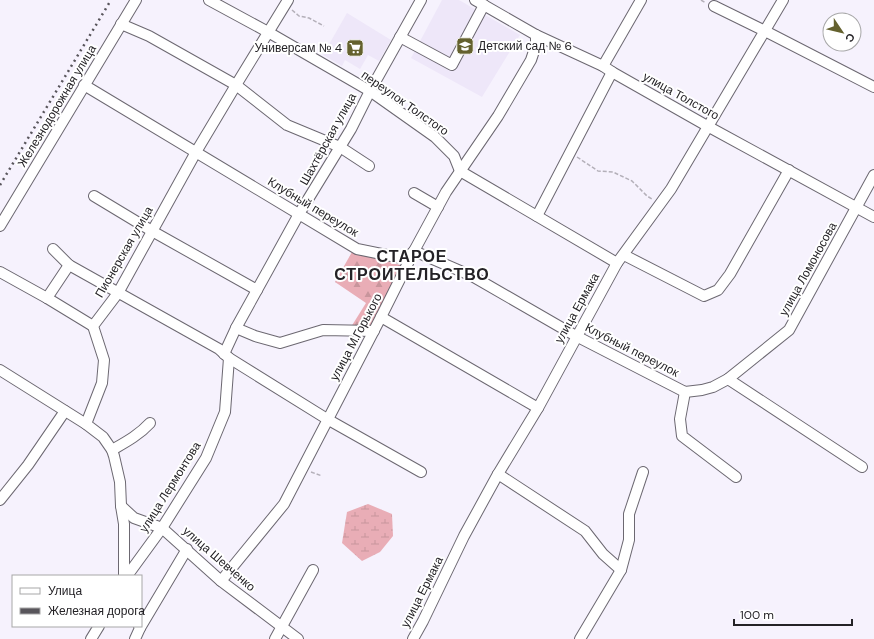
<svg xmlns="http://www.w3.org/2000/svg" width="874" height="639" viewBox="0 0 874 639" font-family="'DM Sans',sans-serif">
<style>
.built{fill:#eee7f9}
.forest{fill:url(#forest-firs)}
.wetland{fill:url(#wetland-marsh)}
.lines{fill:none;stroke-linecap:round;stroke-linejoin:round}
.minor-casing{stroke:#6c6871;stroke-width:12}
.path{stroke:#b4b0b9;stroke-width:1.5;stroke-dasharray:4 2;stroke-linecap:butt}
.minor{stroke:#fff;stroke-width:10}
.rail{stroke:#58555b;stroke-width:2.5;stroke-dasharray:2 4;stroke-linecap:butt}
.labels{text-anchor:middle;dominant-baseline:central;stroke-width:4;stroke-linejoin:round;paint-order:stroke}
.poi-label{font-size:12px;fill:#242226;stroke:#fff;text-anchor:start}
.street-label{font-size:12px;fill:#242226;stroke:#fff}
.district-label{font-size:16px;font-weight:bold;letter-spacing:1px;fill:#242226;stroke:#fff}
</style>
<defs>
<pattern id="forest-firs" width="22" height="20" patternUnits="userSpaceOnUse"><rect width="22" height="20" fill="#e9adb6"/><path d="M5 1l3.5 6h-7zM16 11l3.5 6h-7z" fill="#c8959c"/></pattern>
<pattern id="wetland-marsh" width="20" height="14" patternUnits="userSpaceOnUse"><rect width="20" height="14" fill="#e9adb6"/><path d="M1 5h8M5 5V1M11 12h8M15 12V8" fill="none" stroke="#c8959c"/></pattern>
</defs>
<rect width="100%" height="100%" fill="#f6f2fd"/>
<g class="built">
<polygon points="442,0 459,0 520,35 482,97 411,58"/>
<polygon points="347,13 391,40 379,61 368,55 360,69 345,60 342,66 323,55"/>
</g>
<polygon class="forest" points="352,252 404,266 372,326 351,327 366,303 335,282"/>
<polygon class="wetland" points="368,504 392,514 393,536 380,552 362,561 342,543 347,512"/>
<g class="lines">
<defs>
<g id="minor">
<polyline points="209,0 268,32 370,91 435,137 454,156 460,171 617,263"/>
<polyline points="475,0 536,35 603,66 612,72 709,127 874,217"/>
<polyline points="714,6 765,31 874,87"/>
<polyline points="121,24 149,36 236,85 287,125 340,147 369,166"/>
<polyline points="400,37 452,65 484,5"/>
<polyline points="603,66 641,0"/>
<polyline points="84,85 357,249 406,259 414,251 472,276 576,336 685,392 702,390 713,387 728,379 789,330 874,175"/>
<polyline points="414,193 438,207"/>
<polyline points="94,196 152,231 257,290"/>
<polyline points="537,216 612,72"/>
<polyline points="0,226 136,0"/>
<polyline points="53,249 69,265 219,349 229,358 327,419 421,472"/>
<polyline points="624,255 704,296 718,290 730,274 789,170"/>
<polyline points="0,272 47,298 93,326"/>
<polyline points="47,298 69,265"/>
<polyline points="381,317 538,408"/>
<polyline points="236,328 255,336 280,343 323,330 374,331"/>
<polyline points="224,354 236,328 299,214 351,129 370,91 421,0"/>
<polyline points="0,370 86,424"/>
<polyline points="728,379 862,467"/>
<polyline points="685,392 680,419 682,436 736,477"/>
<path d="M112,450C126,442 139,435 150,423"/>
<polyline points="498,474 585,531 603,554 621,570"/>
<polyline points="0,500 28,465 65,411"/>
<polyline points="121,506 134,518 162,528 221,581 298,639"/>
<polyline points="124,576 124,524 121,506 120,482 114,456 112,450 103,437 86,424 102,383 104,360 93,326 118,293 196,152 236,85 288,0"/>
<polyline points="127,576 162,528 206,458 225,412 229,358"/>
<polyline points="221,581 284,504 381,317 414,251 446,192 498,116 531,60 536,45 536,35"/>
<polyline points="140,628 187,549"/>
<polyline points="91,639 99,626"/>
<polyline points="135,639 140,628 139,626"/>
<polyline points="275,639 313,570"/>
<polyline points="413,639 423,621 464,536 498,474 538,408 617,263 671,189 783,0"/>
<polyline points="580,639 621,570 629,540 629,514 643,472"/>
</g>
</defs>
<use href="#minor" class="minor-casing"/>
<g class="path">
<polyline points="701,0 706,3"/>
<polyline points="292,10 299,16 309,18 324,26"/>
<polyline points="577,157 598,171 613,172 632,181 647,196 652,199"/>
<polyline points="311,472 322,476"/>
</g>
<use href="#minor" class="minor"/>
<polyline class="rail" points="0,185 111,0"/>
</g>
<defs>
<symbol id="school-square" viewBox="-11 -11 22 22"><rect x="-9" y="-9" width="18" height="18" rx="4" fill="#64612e" stroke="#fff"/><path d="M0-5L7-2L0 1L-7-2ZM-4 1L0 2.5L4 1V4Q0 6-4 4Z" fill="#fff"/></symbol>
<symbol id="supermarket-square" viewBox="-11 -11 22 22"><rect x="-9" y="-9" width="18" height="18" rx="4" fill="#64612e" stroke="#fff"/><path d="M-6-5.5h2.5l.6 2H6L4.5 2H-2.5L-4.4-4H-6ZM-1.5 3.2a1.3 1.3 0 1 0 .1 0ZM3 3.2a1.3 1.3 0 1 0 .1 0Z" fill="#fff"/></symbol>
</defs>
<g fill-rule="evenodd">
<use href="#school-square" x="455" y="36" width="20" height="20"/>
<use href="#supermarket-square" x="345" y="38" width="20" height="20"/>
</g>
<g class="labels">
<g class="poi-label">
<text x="478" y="46">Детский сад № 6</text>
<text x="342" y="48" text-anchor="end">Универсам № 4</text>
</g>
<g class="street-label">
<text transform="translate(681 96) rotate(29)">улица Толстого</text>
<text transform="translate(405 103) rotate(35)">переулок Толстого</text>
<text transform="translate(57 106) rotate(-59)">Железнодорожная улица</text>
<text transform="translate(328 139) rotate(-61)">Шахтёрская улица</text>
<text transform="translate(313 207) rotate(31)">Клубный переулок</text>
<text transform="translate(124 252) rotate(-60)">Пионерская улица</text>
<text transform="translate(808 269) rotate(-61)">улица Ломоносова</text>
<text transform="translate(577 308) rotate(-61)">улица Ермака</text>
<text transform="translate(356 337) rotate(-62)">улица М.Горького</text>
<text transform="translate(632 350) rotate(27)">Клубный переулок</text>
<text transform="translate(170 487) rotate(-58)">улица Лермонтова</text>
<text transform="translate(219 559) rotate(41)">улица Шевченко</text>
<text transform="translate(422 592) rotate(-63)">улица Ермака</text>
</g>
<g class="district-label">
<text x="412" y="256">СТАРОЕ<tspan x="412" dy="18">СТРОИТЕЛЬСТВО</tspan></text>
</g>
</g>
<rect x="12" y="575" width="130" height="52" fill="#ffffff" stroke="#a7a7a8"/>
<rect x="20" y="588" width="20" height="6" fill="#ffffff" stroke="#a7a7a8"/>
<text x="48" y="595" font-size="12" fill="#242226">Улица</text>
<rect x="20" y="608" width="20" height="6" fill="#58555b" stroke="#a7a7a8"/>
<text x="48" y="615" font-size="12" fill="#242226">Железная дорога</text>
<g transform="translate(842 32) rotate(125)"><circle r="19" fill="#ffffff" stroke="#a7a7a8"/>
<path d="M0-3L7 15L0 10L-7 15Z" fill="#64612e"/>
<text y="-6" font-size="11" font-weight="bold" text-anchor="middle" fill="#242226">С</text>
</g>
<path d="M734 619v6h118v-6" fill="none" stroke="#242226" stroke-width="2"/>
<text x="740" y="619" font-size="12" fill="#242226" stroke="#ffffff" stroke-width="3" paint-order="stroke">100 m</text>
</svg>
